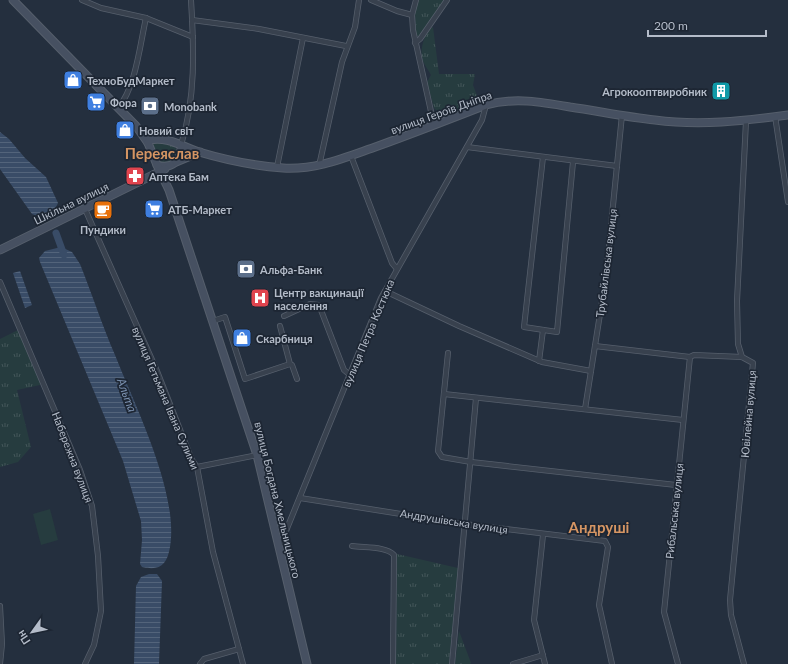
<svg xmlns="http://www.w3.org/2000/svg" width="788" height="664" viewBox="0 0 788 664" font-family="Lato,sans-serif">
<style>
.grass{fill:url(#grass-tufts)}
.green{fill:#263c3f}
.water{fill:url(#water-rules)}
.lines{fill:none;stroke-linecap:round;stroke-linejoin:round}
.river{stroke:#394c67;stroke-width:7}
.street-casing{stroke:#565f6c;stroke-width:6}
.secondary-casing{stroke:#565f6c;stroke-width:9}
.street{stroke:#38414e;stroke-width:4.5}
.secondary{stroke:#465061;stroke-width:7}
.labels{text-anchor:middle;dominant-baseline:central;stroke-width:3.5;stroke-linejoin:round;paint-order:stroke}
.poi-label{font-size:11px;font-weight:bold;fill:#b4bcc9;stroke:#1d2633;text-anchor:start}
.street-label{font-size:11px;fill:#b4bcc9;stroke:#1d2633}
.water-label{font-size:12px;font-style:italic;fill:#7c92b1;stroke:#1d2633}
.district-label{font-size:15px;font-weight:bold;fill:#d59563;stroke:#1d2633}
</style>
<defs>
<pattern id="grass-tufts" width="24" height="20" patternUnits="userSpaceOnUse"><rect width="24" height="20" fill="#263c3f"/><path d="M3 7l-1-3M5 7V3M7 7l1-3M15 17l-1-3M17 17v-4M19 17l1-3" fill="none" stroke="#435659"/></pattern>
<pattern id="water-rules" width="6" height="5" patternUnits="userSpaceOnUse"><rect width="6" height="5" fill="#394c67"/><path d="M0 2.5h6" fill="none" stroke="#53647b"/></pattern>
</defs>
<rect width="100%" height="100%" fill="#242f3e"/>
<g class="grass">
<polygon points="418,0 444,0 419,37 416,35 415,13"/>
<path d="M433,27L439,74H475L473,85L480,104L442,116L434,108L427,82L431,75C429,71 425,66 423,61C419,52 424,32 433,27Z"/>
<polygon points="157,142 173,146 177,150 176,156 170,163 161,163 152,147 154,143"/>
<polygon points="18,330 40,382 40,385 17,390 31,447 18,462 0,467 0,339"/>
<polygon points="397,554 458,568 449,664 396,664"/>
<polygon points="459,631 471,663 470,664 455,664"/>
</g>
<polygon class="green" points="50,509 58,540 41,545 33,514"/>
<g class="water">
<path d="M0,132L9,139L25,158L46,177L58,203C55,211 47,215 40,217L32,214L0,169Z"/>
<path d="M61,247L72,252L80,264C92,294 102,325 115,355C135,406 179,493 170,547C167,565 160,571 142,567L140,564L142,540L141,521L123,461L40,262L39,258L45,251Z"/>
<polygon points="20,271 32,305 25,308 13,273"/>
<polygon points="149,574 157,574 162,581 159,664 134,664 136,586 141,577"/>
</g>
<g class="lines">
<polyline class="river" points="56,233 64,255"/>
<defs>
<g id="street">
<polyline points="82,0 101,8 146,18 193,37"/>
<polyline points="371,0 397,11 412,15"/>
<polyline points="416,0 412,15 413,30 434,125"/>
<polyline points="192,20 259,29 346,46"/>
<polyline points="415,43 420,39 447,0"/>
<path d="M118,108C136,87 140,44 146,18"/>
<polyline points="775,116 788,202"/>
<path d="M181,145C196,97 194,49 191,0"/>
<polyline points="467,147 617,166"/>
<polyline points="351,156 392,263 397,269"/>
<polyline points="543,157 524,327 557,332 573,162"/>
<polyline points="319,166 342,62 355,27 359,0"/>
<polyline points="277,167 303,38"/>
<polyline points="85,209 157,371 192,460 197,467 213,552 243,664"/>
<polyline points="0,282 80,470 92,506 98,556 101,611 94,645 85,664"/>
<polyline points="385,291 459,326 542,362 591,371"/>
<polyline points="284,316 310,304 319,305 344,370 350,375"/>
<polyline points="213,321 225,317 245,379 290,364"/>
<polyline points="280,326 290,364 292,365 297,379"/>
<polyline points="595,346 690,357 694,355 742,357"/>
<polyline points="448,353 438,451 442,457 471,462 676,485"/>
<polyline points="539,361 543,330"/>
<polyline points="444,394 683,420"/>
<polyline points="585,409 606,276 622,115"/>
<polyline points="197,467 257,455"/>
<polyline points="300,498 464,524 605,541 608,547 599,605 612,664"/>
<polyline points="543,535 534,620 545,664"/>
<path d="M352,546C364,548 386,546 394,555L393,664"/>
<polyline points="279,548 381,298 482,120 486,105"/>
<polyline points="0,606 2,644 0,664"/>
<polyline points="200,664 204,659 239,649"/>
<polyline points="452,664 476,398"/>
<polyline points="513,664 543,655"/>
<polyline points="678,664 664,612 690,357"/>
<polyline points="744,664 731,615 730,600 753,363 742,357 738,344 737,301 746,121"/>
</g>
<g id="secondary">
<polyline points="13,0 136,126 148,143"/>
<path d="M181,145C182,160 172,170 157,165L148,143L150,140C166,136 184,147 199,152C226,160 256,166 283,168C317,170 346,157 378,146C414,133 450,119 486,105C514,97 542,102 570,107C598,111 626,117 655,120C700,126 743,121 788,115"/>
<polyline points="176,162 200,152"/>
<polyline points="157,165 169,190 257,455 307,664"/>
<polyline points="0,250 165,169"/>
</g>
</defs>
<use href="#street" class="street-casing"/>
<use href="#secondary" class="secondary-casing"/>
<use href="#street" class="street"/>
<use href="#secondary" class="secondary"/>
</g>
<defs>
<symbol id="shop-square" viewBox="-11 -11 22 22"><rect x="-9" y="-9" width="18" height="18" rx="4" fill="#3f7fe0" stroke="#1d2633"/><path d="M-5-2.5h2.3a2.7 3.5 0 0 1 5.4 0H5L5.5 6h-11ZM-1.5-2.5h3a1.5 2.3 0 0 0-3 0Z" fill="#fff"/></symbol>
<symbol id="building-square" viewBox="-11 -11 22 22"><rect x="-9" y="-9" width="18" height="18" rx="4" fill="#0f9aa8" stroke="#1d2633"/><path d="M-4-6H4V6H1V3H-1V6H-4ZM-2.5-4.3h1.7v1.8h-1.7ZM.8-4.3h1.7v1.8H.8ZM-2.5-1h1.7V.8h-1.7ZM.8-1h1.7V.8H.8Z" fill="#fff"/></symbol>
<symbol id="supermarket-square" viewBox="-11 -11 22 22"><rect x="-9" y="-9" width="18" height="18" rx="4" fill="#3f7fe0" stroke="#1d2633"/><path d="M-6-5.5h2.5l.6 2H6L4.5 2H-2.5L-4.4-4H-6ZM-1.5 3.2a1.3 1.3 0 1 0 .1 0ZM3 3.2a1.3 1.3 0 1 0 .1 0Z" fill="#fff"/></symbol>
<symbol id="bank-square" viewBox="-11 -11 22 22"><rect x="-9" y="-9" width="18" height="18" rx="4" fill="#5c6f8a" stroke="#1d2633"/><path d="M-6-4H6V4H-6ZM0-2.3a2.3 2.3 0 1 0 0 4.6a2.3 2.3 0 1 0 0-4.6Z" fill="#fff"/></symbol>
<symbol id="pharmacy-square" viewBox="-11 -11 22 22"><rect x="-9" y="-9" width="18" height="18" rx="4" fill="#e0444e" stroke="#1d2633"/><path d="M-2-6h4v4h4v4h-4v4h-4v-4h-4v-4h4Z" fill="#fff"/></symbol>
<symbol id="cafe-square" viewBox="-11 -11 22 22"><rect x="-9" y="-9" width="18" height="18" rx="4" fill="#e8710a" stroke="#1d2633"/><path d="M-5.5-4.5H6V0H3Q3 3.5 0 3.5H-2.5Q-5.5 3.5-5.5 0ZM3-3.2v2h1.7v-2ZM-6 4.5H4V6H-6Z" fill="#fff"/></symbol>
<symbol id="hospital-square" viewBox="-11 -11 22 22"><rect x="-9" y="-9" width="18" height="18" rx="4" fill="#e0444e" stroke="#1d2633"/><path d="M-5-5h3v3.5h4V-5h3V5h-3V1.5h-4V5h-3Z" fill="#fff"/></symbol>
</defs>
<g fill-rule="evenodd">
<use href="#shop-square" x="62" y="69" width="22" height="22"/>
<use href="#building-square" x="710" y="80" width="22" height="22"/>
<use href="#supermarket-square" x="85" y="91" width="22" height="22"/>
<use href="#bank-square" x="139" y="95" width="22" height="22"/>
<use href="#shop-square" x="114" y="119" width="22" height="22"/>
<use href="#pharmacy-square" x="124" y="165" width="22" height="22"/>
<use href="#supermarket-square" x="143" y="198" width="22" height="22"/>
<use href="#cafe-square" x="92" y="199" width="22" height="22"/>
<use href="#bank-square" x="235" y="258" width="22" height="22"/>
<use href="#hospital-square" x="249" y="287" width="22" height="22"/>
<use href="#shop-square" x="231" y="327" width="22" height="22"/>
</g>
<g class="labels">
<g class="poi-label">
<text x="87" y="80">ТехноБудМаркет</text>
<text x="707" y="91" text-anchor="end">Агрокооптвиробник</text>
<text x="110" y="102">Фора</text>
<text x="164" y="106">Monobank</text>
<text x="139" y="130">Новий світ</text>
<text x="149" y="176">Аптека Бам</text>
<text x="168" y="209">АТБ-Маркет</text>
<text x="103" y="229" text-anchor="middle">Пундики</text>
<text x="260" y="269">Альфа-Банк</text>
<text x="274" y="292">Центр вакцинації<tspan x="274" dy="13">населення</tspan></text>
<text x="256" y="338">Скарбниця</text>
</g>
<g class="street-label">
<text transform="translate(441 112) rotate(-20)">вулиця Героїв Дніпра</text>
<text transform="translate(71 203) rotate(-26)">Шкільна вулиця</text>
<text transform="translate(606 263) rotate(-83)">Трубайлівська вулиця</text>
<text transform="translate(368 333) rotate(-67)">вулиця Петра Костюка</text>
<text transform="translate(166 398) rotate(67)">вулиця Гетьмана Івана Сулими</text>
<text transform="translate(748 414) rotate(-85)">Ювілейна вулиця</text>
<text transform="translate(73 457) rotate(69)">Набережна вулиця</text>
<text transform="translate(278 500) rotate(76)">вулиця Богдана Хмельницького</text>
<text transform="translate(674 511) rotate(-84)">Рибальська вулиця</text>
<text transform="translate(454 521) rotate(9)">Андрушівська вулиця</text>
</g>
<g class="water-label">
<text transform="translate(127 395) rotate(70)">Альта</text>
</g>
<g class="district-label">
<text x="162" y="153">Переяслав</text>
<text x="599" y="527">Андруші</text>
</g>
</g>
<g transform="translate(32 632) rotate(237)" stroke="#1d2633" stroke-width="3" paint-order="stroke">
<path d="M0-3L7 15L0 10L-7 15Z" fill="#b4bcc9"/>
<text y="-6" font-size="11" font-weight="bold" text-anchor="middle" fill="#b4bcc9">Пн</text>
</g>
<path d="M648 30v6h118v-6" fill="none" stroke="#b4bcc9" stroke-width="2"/>
<text x="654" y="30" font-size="12" fill="#b4bcc9" stroke="#1d2633" stroke-width="3" paint-order="stroke">200 m</text>
</svg>
